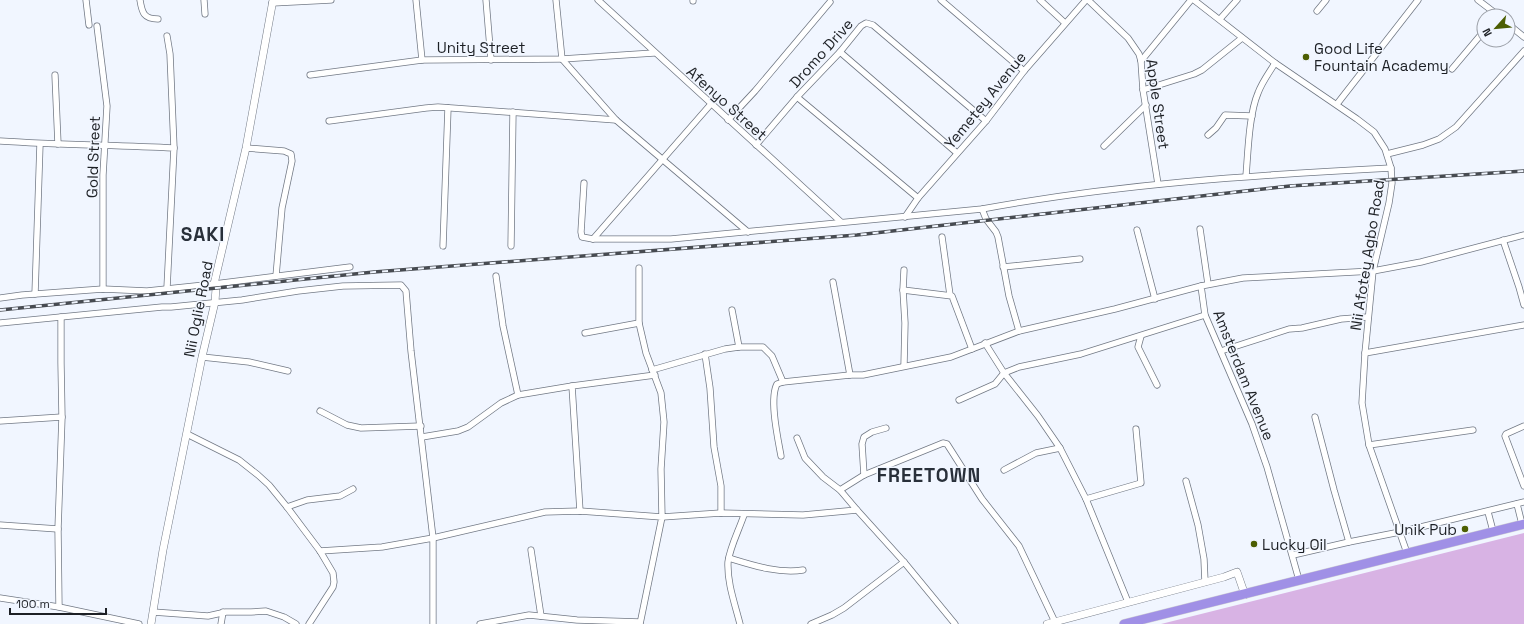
<svg xmlns="http://www.w3.org/2000/svg" width="1524" height="624" viewBox="0 0 1524 624" font-family="'Space Grotesk',sans-serif">
<style>
.forest{fill:#d8b3e4}
.lines{fill:none;stroke-linecap:round;stroke-linejoin:round}
.minor-casing{stroke:#727985;stroke-width:7}
.tertiary-casing{stroke:#727985;stroke-width:8}
.trunk-casing{stroke:#d2d2d3;stroke-width:10}
.minor{stroke:#fff;stroke-width:5.5}
.tertiary{stroke:#fff;stroke-width:7}
.trunk{stroke:#a090e6;stroke-width:9}
.rail-casing{stroke:#474b51;stroke-width:3.5}
.rail{stroke:#f1f6ff;stroke-width:2;stroke-dasharray:6;stroke-linecap:butt}
.poi-dot{fill:#4c5e02;stroke:#f1f6ff;stroke-width:1.5}
.labels{text-anchor:middle;dominant-baseline:central;stroke-width:3;stroke-linejoin:round;paint-order:stroke}
.street-label{font-size:15px;fill:#1d2025;stroke:#f1f6ff}
.poi-label{font-size:15px;fill:#1d2025;stroke:#f1f6ff;text-anchor:start}
.district-label{font-size:19px;font-weight:bold;letter-spacing:1px;fill:#29303a;stroke:#f1f6ff}
</style>
<rect width="100%" height="100%" fill="#f1f6ff"/>
<polygon class="forest" points="1524,533 1524,624 1161,624"/>
<g class="lines">
<defs>
<g id="minor">
<polyline points="86,0 89,25"/>
<path d="M140,0C142,13 144,19 158,19"/>
<polyline points="204,0 205,14"/>
<polyline points="416,0 422,60"/>
<polyline points="486,0 491,60"/>
<polyline points="556,0 562,59"/>
<polyline points="598,0 841,222"/>
<polyline points="693,0 693,1"/>
<polyline points="941,0 1024,71"/>
<polyline points="1040,0 1065,23"/>
<polyline points="1088,0 1128,38 1139,54 1141,61 1143,90 1158,184"/>
<polyline points="1194,0 1275,63 1357,119 1374,132 1385,149 1391,168 1392,183 1389,203 1373,271 1365,353 1362,403 1369,445 1407,553"/>
<polyline points="1478,0 1499,16"/>
<polyline points="272,3 331,0"/>
<polyline points="1317,11 1326,0"/>
<polyline points="1220,19 1237,0"/>
<polyline points="1508,24 1524,37"/>
<polyline points="97,26 107,106 103,175 103,289"/>
<polyline points="167,36 170,54 174,148"/>
<polyline points="840,52 957,153"/>
<polyline points="562,59 616,120 748,232"/>
<polyline points="1141,61 1191,0"/>
<polyline points="1452,69 1484,31"/>
<polyline points="55,75 58,144"/>
<polyline points="310,75 422,60 562,59 654,53"/>
<polyline points="1143,90 1194,74 1202,70 1242,38"/>
<polyline points="797,97 918,198"/>
<polyline points="1337,104 1418,0"/>
<polyline points="728,120 755,91 830,2"/>
<polyline points="329,121 426,108 438,107 616,120"/>
<polyline points="1208,135 1216,128 1225,115 1252,116"/>
<path d="M0,141C58,145 116,145 174,148L167,288"/>
<polyline points="756,145 797,97 840,52 861,26 866,23 873,25 986,121"/>
<polyline points="1104,146 1146,105"/>
<polyline points="246,148 284,151 291,154 292,161 282,208 276,276"/>
<polyline points="1387,154 1423,145 1439,139 1456,127 1524,51"/>
<path d="M1246,176C1248,152 1249,114 1258,93C1262,82 1269,73 1275,63"/>
<path d="M584,183L581,232L582,237L593,239H671L982,209C1117,184 1254,175 1391,168"/>
<polyline points="982,209 986,219 996,232 998,237 1009,296 1019,331"/>
<polyline points="905,217 918,198 986,121 1024,71 1086,0"/>
<polyline points="1200,229 1208,284"/>
<polyline points="1137,230 1155,299"/>
<polyline points="942,237 950,295"/>
<polyline points="593,239 711,104"/>
<polyline points="1503,240 1519,287 1524,305"/>
<polyline points="443,246 448,108"/>
<polyline points="511,246 513,112"/>
<polyline points="1003,267 1080,259"/>
<polyline points="639,268 639,323 646,353 661,393 664,422 661,469 662,517 721,513 803,515 857,510 840,490 823,477 805,458 797,438"/>
<polyline points="904,270 903,290 905,323 904,365"/>
<polyline points="496,276 503,326 518,395"/>
<polyline points="833,282 850,375"/>
<polyline points="903,290 952,296 972,349"/>
<polyline points="35,294 40,144"/>
<polyline points="0,298 22,295 103,289 147,291 214,284 350,267"/>
<polyline points="732,310 739,347"/>
<polyline points="61,317 61,363 62,417"/>
<polyline points="0,323 162,307 171,307 242,300 298,291 343,286 401,285 406,291 411,351 433,538 545,512 580,511 662,517 640,624"/>
<polyline points="585,333 639,323"/>
<polyline points="1141,336 1138,347 1157,385"/>
<polyline points="985,343 1004,373 1038,416 1060,448 1086,499 1128,602"/>
<polyline points="1221,351 1289,329 1302,328 1341,319 1368,317"/>
<polyline points="1365,353 1524,325"/>
<polyline points="705,354 710,388 714,447 721,486 721,513"/>
<polyline points="202,357 249,362 288,371"/>
<polyline points="652,370 725,349 739,347 763,347 772,356 783,382 850,375 863,375 951,357 1019,331 1115,309 1201,286"/>
<polyline points="959,400 995,384 1004,373 1019,367 1081,354 1205,315"/>
<polyline points="320,411 347,425 361,428 421,426"/>
<polyline points="1315,417 1334,490 1349,542"/>
<polyline points="0,421 62,417 58,529 59,607"/>
<polyline points="1524,426 1506,434 1505,436 1524,486"/>
<polyline points="187,434 239,460 258,475 269,485 287,507 320,551 333,573 334,582 333,587 309,624"/>
<polyline points="422,437 458,431 468,427 501,403 518,395 572,386"/>
<polyline points="1369,445 1473,430"/>
<path d="M781,456C778,439 769,399 777,384L783,382"/>
<polyline points="1004,470 1036,453 1060,448"/>
<polyline points="864,475 862,444 864,437 872,432 886,428"/>
<polyline points="1186,481 1198,525 1204,559 1205,582"/>
<polyline points="840,490 864,475 943,443 947,444 982,499 1019,546 1055,622"/>
<polyline points="1086,499 1141,483 1136,429"/>
<polyline points="1517,504 1522,524"/>
<polyline points="287,507 307,500 340,496 353,489"/>
<polyline points="857,510 904,562 955,624"/>
<polyline points="580,511 572,386 655,375"/>
<polyline points="1488,512 1493,531"/>
<polyline points="0,525 58,529"/>
<polyline points="531,550 541,616"/>
<polyline points="320,551 382,547 433,538 433,624"/>
<polyline points="1293,555 1349,542 1400,532 1524,502"/>
<path d="M729,558C752,565 779,574 803,570"/>
<polyline points="1299,580 1267,467 1252,424 1205,315 1201,286 1243,278 1373,271 1421,262 1524,235"/>
<polyline points="0,598 59,607 139,624"/>
<polyline points="153,612 208,616 226,612 251,612 266,611 284,617 296,624"/>
<polyline points="221,624 223,612"/>
<polyline points="480,624 529,615 577,620 640,622"/>
<path d="M740,624C735,604 727,583 728,562C730,547 739,530 744,515"/>
<polyline points="811,624 832,615 844,608 904,562"/>
</g>
<g id="tertiary">
<polyline points="151,624 163,550 202,357 215,302 216,288 214,284 246,148 273,0"/>
<polyline points="1047,624 1224,577 1237,572 1245,595"/>
</g>
<polyline id="trunk" points="1124,624 1524,524"/>
</defs>
<use href="#minor" class="minor-casing"/>
<use href="#tertiary" class="tertiary-casing"/>
<use href="#trunk" class="trunk-casing"/>
<use href="#minor" class="minor"/>
<use href="#tertiary" class="tertiary"/>
<use href="#trunk" class="trunk"/>
<defs>
<polyline id="rail" points="0,310 374,272 857,235 1290,186 1524,171"/>
</defs>
<use href="#rail" class="rail-casing"/>
<use href="#rail" class="rail"/>
</g>
<g class="poi-dot">
<circle cx="1306" cy="57" r="4"/>
<circle cx="1465" cy="529" r="4"/>
<circle cx="1254" cy="544" r="4"/>
</g>
<g class="labels">
<g class="street-label">
<text x="481" y="47">Unity Street</text>
<text transform="translate(821 53) rotate(-48)">Dromo Drive</text>
<text transform="translate(985 100) rotate(-51)">Yemetey Avenue</text>
<text transform="translate(727 103) rotate(42)">Afenyo Street</text>
<text transform="translate(1158 104) rotate(82)">Apple Street</text>
<text transform="translate(93 157) rotate(-88)">Gold Street</text>
<text transform="translate(1367 255) rotate(-81)">Nii Afotey Agbo Road</text>
<text transform="translate(198 309) rotate(-79)">Nii Oglie Road</text>
<text transform="translate(1244 375) rotate(68)">Amsterdam Avenue</text>
</g>
<g class="poi-label">
<text x="1314" y="48">Good Life<tspan x="1314" dy="17">Fountain Academy</tspan></text>
<text x="1457" y="529" text-anchor="end">Unik Pub</text>
<text x="1262" y="544">Lucky Oil</text>
</g>
<g class="district-label">
<text x="203" y="234">SAKI</text>
<text x="929" y="475">FREETOWN</text>
</g>
</g>
<g transform="translate(1496 28) rotate(243)"><circle r="19" fill="#f1f6ff" stroke="#9ca0a8"/>
<path d="M0-3L7 15L0 10L-7 15Z" fill="#4c5e02"/>
<text y="-6" font-size="11" font-weight="bold" text-anchor="middle" fill="#1d2025">N</text>
</g>
<path d="M10 608v6h96v-6" fill="none" stroke="#1d2025" stroke-width="2"/>
<text x="16" y="608" font-size="12" fill="#1d2025" stroke="#f1f6ff" stroke-width="3" paint-order="stroke">100 m</text>
</svg>
